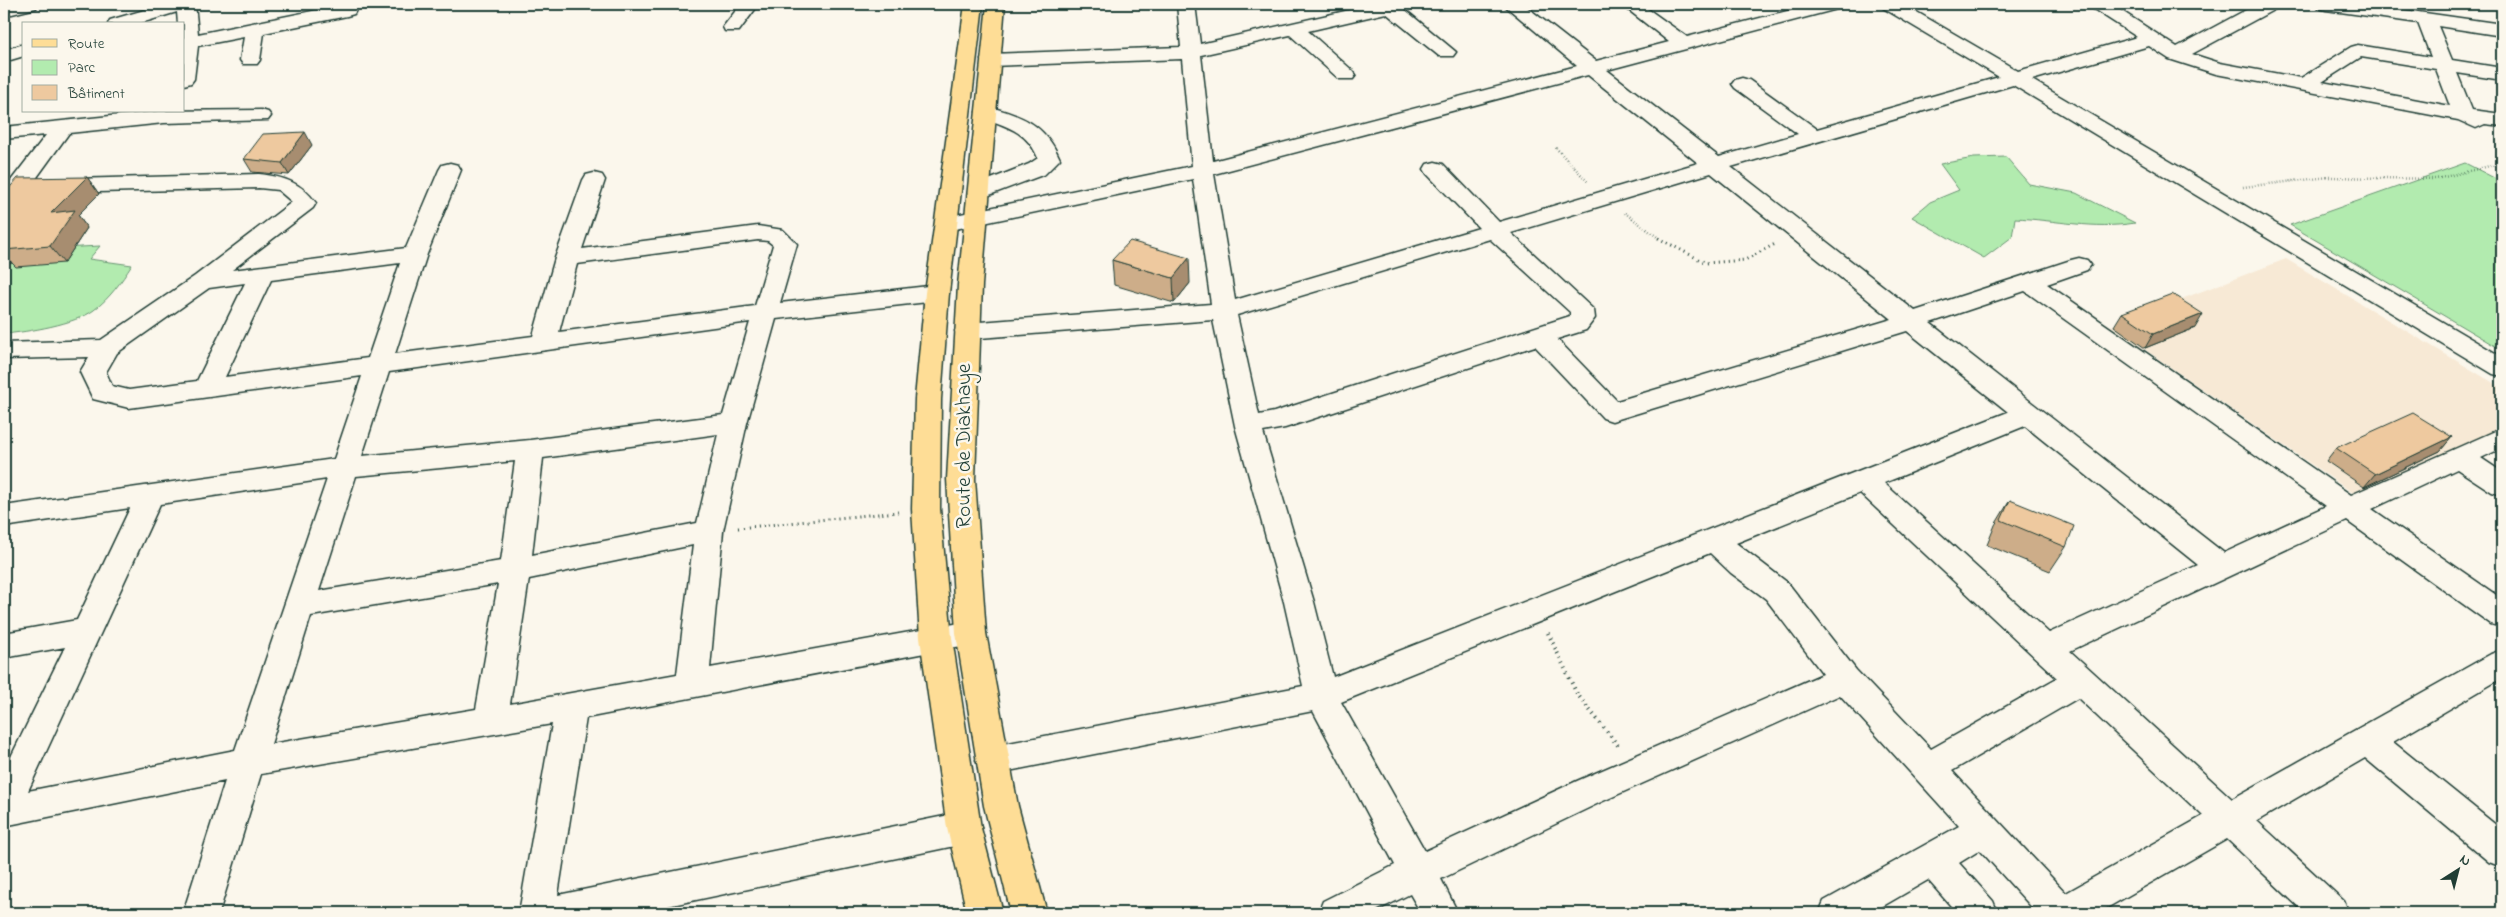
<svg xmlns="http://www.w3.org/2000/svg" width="2506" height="917" viewBox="0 0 2506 917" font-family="'Indie Flower',sans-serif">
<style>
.built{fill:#f7e9d5}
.green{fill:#b2ebaf;stroke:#689472}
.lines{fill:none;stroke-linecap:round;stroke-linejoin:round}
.minor-casing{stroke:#1f3d34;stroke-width:3}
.major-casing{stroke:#1f3d34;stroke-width:3}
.path-far2{stroke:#1f3d34;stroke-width:2.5;stroke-dasharray:0.5 2.5;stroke-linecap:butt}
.path-far1{stroke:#1f3d34;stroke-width:3;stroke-dasharray:1 4;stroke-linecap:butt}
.path{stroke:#1f3d34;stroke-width:4;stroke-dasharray:1 4.5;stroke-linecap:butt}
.minor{fill:#fbf7ec;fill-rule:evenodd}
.major{fill:#fedd96;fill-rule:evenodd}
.wall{fill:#cdad89;stroke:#1f3d34}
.shaded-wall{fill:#a78d6f;stroke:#1f3d34}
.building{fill:#eec99f;stroke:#1f3d34}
.labels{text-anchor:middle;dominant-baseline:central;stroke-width:5;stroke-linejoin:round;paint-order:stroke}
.street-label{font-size:21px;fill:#1f3d34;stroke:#fbf7ec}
</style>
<rect width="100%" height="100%" fill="#fbf7ec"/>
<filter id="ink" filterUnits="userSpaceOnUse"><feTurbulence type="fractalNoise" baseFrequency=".02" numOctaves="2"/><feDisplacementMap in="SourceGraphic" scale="10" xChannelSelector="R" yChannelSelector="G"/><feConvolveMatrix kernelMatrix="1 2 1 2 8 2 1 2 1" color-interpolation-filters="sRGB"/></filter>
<g filter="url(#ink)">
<polygon class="built" points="2286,259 2502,388 2502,429 2359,497 2111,326"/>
<g class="green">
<path d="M2006,157L2029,184L2076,193L2135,223C2094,230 2056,220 2015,218L2012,237L1984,258L1912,217L1930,202L1959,190L1940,164L1974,158Z"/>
<polygon points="2465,163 2502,182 2502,350 2290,225"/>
<path d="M100,246L89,259L132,265C121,282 110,298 94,310C76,324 27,332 4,334V251Z"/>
</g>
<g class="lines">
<defs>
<g id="minor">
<polygon points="9,4 38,4 36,8 4,16 4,5"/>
<polygon points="165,4 195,4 198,34 347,4 354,6 356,10 354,14 347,16 264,33 260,60 257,64 243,64 240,60 244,37 198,46 194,79 191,83 184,85 184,24 178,24 177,12 138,24 108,24 110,20"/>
<polygon points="741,4 759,4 739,31 725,31 723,27"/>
<path d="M1177,4H1195L1200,44L1376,4H1408L1403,8L1456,52L1453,56H1439L1386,13L1308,31L1353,71L1356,75L1353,79H1339L1290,35L1201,55L1213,161L1577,66L1503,4H1523L1596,61L1669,42L1621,4H1641L1687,37L1814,4H1843L1841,8L1607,70L1719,157L1798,134L1735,88L1732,84L1735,80L1742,78L1749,80L1817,129L1999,77L1883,8L1881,4H1903L2018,71L2137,37L2092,8L2090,4H2111L2177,47L2257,4H2279L2277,8L2192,54L2220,63L2301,78L2351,47L2358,45L2431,57L2418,23L2326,10L2319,8L2317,4H2362L2502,24V36L2438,26L2452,60L2502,68V80L2457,73L2472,110L2502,114V126L2485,124L2476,128L2458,120L2216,74L2169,59L2149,46L2032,80L2502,357V376L2493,374L2013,85L1731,167L1915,311L2071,260L2079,258L2087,260L2091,265L2087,270L2047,284L2351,495L2502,428V448L2481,458L2502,472V495L2492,492L2457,469L2372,509L2502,599V627L2491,624L2347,521L2070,651L2232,799L2491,654L2502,650V678L2393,742L2502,830V867L2489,862L2365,758L2257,821L2344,901L2349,913H2305L2227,839L2098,913H2037L1980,850L1959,863L1993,901L1998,913H1957L1928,880L1871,913H1819L1824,901L1959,826L1840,695L1601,802L1441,879L1458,913H1421L1410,894L1372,913H1318L1323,901L1395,865L1313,711L993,774L981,770L976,760L981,750L993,746L1303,686L1284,602L1235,426L1213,320L967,339L958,337L955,331L958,325L967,323L1211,304L1193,179L946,231L938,229L935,224L938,219L946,217L1192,166L1182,59L991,66L984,64L981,60L984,56L991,54L1181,47ZM2361,57L2436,69L2450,106L2322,82ZM1588,75L1698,163L1499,222L1443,164L1435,162L1427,164L1424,169L1427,174L1479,228L1235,300L1214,174ZM1711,173L1892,319L1617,401L1557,339L1586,330L1595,318L1594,310L1511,233ZM1490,239L1570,312V316L1274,412L1259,415L1237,315ZM2025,291L2326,506L2224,553L1930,323ZM1907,331L2008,412L1333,677L1314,602L1263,432L1285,428L1535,346L1603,418L1612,421ZM2025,426L2198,565L2049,633L1884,483ZM1860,493L2057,678L1931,749L1856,670L1788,583L1736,543ZM1710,553L1731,573L1766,599L1823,674L1577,781L1425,851L1341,702ZM2078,698L2203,816L2066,893L1952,771Z"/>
<polygon points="24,44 24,56 4,62 4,50"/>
<path d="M986,106C1021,115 1045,124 1060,159L1045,174L979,199L971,197L968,192L971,187L1029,164L1038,158C1027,130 1004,126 979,116L976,112L979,108Z"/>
<path d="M261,110L268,112L271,116L268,120L164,123L69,133L35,180L259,174C284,177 301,182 316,203L313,208L232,270L406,248L439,170L442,165L450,163L458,165L461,170L427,254L395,354L533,336L555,258L583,180L586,175L594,173L602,175L605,180L582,249L758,226L783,230L797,244L780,303L937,285L946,288L949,293L946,298L937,301L776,319L747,423L723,531L710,668L971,621L982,624L986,633L982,642L586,718L558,895L964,812L976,817L981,828L976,839L964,844L634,913H519L552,724L261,774L219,913H183L225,781L4,826V771L65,647L4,658V633L77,620L130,508L4,527V506L334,459L362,376L129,408L93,399L80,372L89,357L4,359V343L101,340L195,276L292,202L278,190L259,188L17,194L9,192L6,187L46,135L4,139V127L159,111ZM758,240L768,241L773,245L755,306L559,332L577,264ZM400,263L368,358L225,377L271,280ZM245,283L197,381L129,390L112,386L106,372L117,353L209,288ZM750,322L723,415L530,440L362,456L389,372ZM718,434L697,523L532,555L543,458ZM515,461L501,561L319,591L356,476ZM327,479L235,750L28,791L160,504ZM693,545L677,674L510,704L529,579ZM498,584L476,709L271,744L311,616Z"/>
</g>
<g id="major">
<polygon points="965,4 983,4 949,293 941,399 940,509 952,638 981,828 1003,913 967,913 947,828 920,638 912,509 915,399 925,293"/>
<polygon points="987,4 1005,4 982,285 975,479 986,633 1018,806 1047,913 1011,913 984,806 956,633 947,479 958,285"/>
</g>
</defs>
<use href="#minor" class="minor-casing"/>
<use href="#major" class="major-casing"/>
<g class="path-far2">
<polyline points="1556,148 1588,182"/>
<polyline points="2243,187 2329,177 2436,179 2502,163"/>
<polyline points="1625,213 1660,239"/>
</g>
<g class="path-far1">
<polyline points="1658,238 1706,263 1745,260 1777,243"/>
<polyline points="738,528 898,512"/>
</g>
<polyline class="path" points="1548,633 1577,694 1620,748"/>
<use href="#minor" class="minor"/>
<use href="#major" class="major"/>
</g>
<g class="wall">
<polygon points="312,145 289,175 252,172 244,159"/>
<polygon points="87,177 99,194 78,215 87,228 64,263 16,267 12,263 4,264 4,194"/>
<polygon points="1112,260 1190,283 1174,303 1114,285"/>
<polygon points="2122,313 2195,328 2145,348 2114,326"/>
<polygon points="2452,437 2440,451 2364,487 2326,461 2336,448"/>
<polygon points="2010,500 2066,547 2050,571 1987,545 1995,525"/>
</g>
<g class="shaded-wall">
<polygon points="305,132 312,145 289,175 282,163"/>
<polygon points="87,177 99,194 78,215 87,228 64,263 50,246 51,213"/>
<polygon points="4,252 12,263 4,264"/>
<polygon points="1189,258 1190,283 1174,303 1173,278"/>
<polygon points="2203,314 2195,328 2145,348 2153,334"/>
<polygon points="2452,437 2440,451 2364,487 2375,474"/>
</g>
<g class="building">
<polygon points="305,132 282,163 244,159 263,134"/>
<polygon points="87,177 51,213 75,210 50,246 4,250 4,194 18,178"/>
<polygon points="1130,241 1189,258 1173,278 1112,260"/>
<polygon points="2172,294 2203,314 2153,334 2122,313"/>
<polygon points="2413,413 2452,437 2375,474 2336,448"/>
<polygon points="2010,500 2074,526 2066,547 2001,520"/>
</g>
</g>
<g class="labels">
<g class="street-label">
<text transform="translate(965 446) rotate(-90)">Route de Diakhaye</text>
</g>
</g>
<rect width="2506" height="917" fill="none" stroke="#fbf7ec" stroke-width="20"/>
<rect x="10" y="10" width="2486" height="897" fill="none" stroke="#1f3d34" stroke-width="2" filter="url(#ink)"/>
<rect x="22" y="22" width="162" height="90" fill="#fbf7ec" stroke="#a3ada2"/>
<rect x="32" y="39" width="25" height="8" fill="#fedd96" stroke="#a3ada2"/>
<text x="68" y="48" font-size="15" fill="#1f3d34">Route</text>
<rect x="32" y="60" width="25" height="15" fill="#b2ebaf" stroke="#a3ada2"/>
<text x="68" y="72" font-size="15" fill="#1f3d34">Parc</text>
<rect x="32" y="85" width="25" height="15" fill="#eec99f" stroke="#a3ada2"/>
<text x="68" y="98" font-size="15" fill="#1f3d34">Bâtiment</text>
<g transform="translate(2458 870) rotate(36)" stroke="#fbf7ec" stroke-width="4" paint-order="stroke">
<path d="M0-4L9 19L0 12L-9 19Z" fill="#1f3d34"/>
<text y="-8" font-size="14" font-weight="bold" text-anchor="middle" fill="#1f3d34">N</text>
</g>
</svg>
